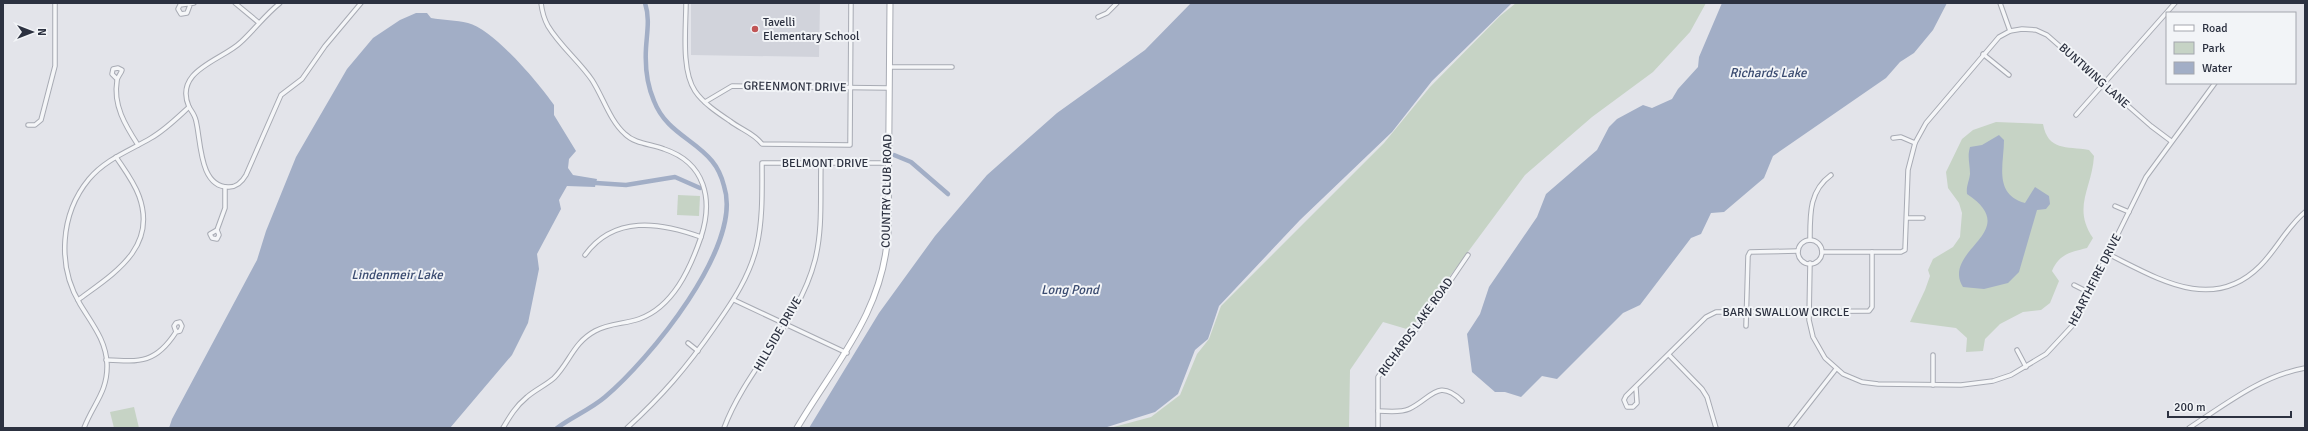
<svg xmlns="http://www.w3.org/2000/svg" width="2308" height="431" viewBox="0 0 2308 431" font-family="Signika,sans-serif">
<style>
.built{fill:#d1d3db}
.green{fill:#c6d3c5}
.water{fill:#a2aec6}
.lines{fill:none;stroke-linecap:round;stroke-linejoin:round}
.canal{stroke:#a2aec6;stroke-width:4.5}
.street-casing{stroke:#a8abb4;stroke-width:5.5}
.secondary-casing{stroke:#a8abb4;stroke-width:7}
.street{stroke:#f5f6f8;stroke-width:3.5}
.secondary{stroke:#fff;stroke-width:5}
.poi-dot{fill:#c15556;stroke:#f2f4f7;stroke-width:1.5}
.labels{text-anchor:middle;dominant-baseline:central;stroke-width:4;stroke-linejoin:round;paint-order:stroke}
.poi-label{font-size:12px;fill:#2c3140;stroke:#f2f4f7;text-anchor:start}
.street-label{font-size:12px;fill:#2c3140;stroke:#f2f4f7}
.water-label{font-size:13px;font-style:italic;fill:#3a4b70;stroke:#f2f4f7}
</style>
<rect width="100%" height="100%" fill="#e3e4ea"/>
<polygon class="built" points="691,3 820,3 819,57 691,55"/>
<g class="green">
<polygon points="1516,3 1706,3 1690,32 1653,72 1592,117 1525,175 1410,330 1383,322 1350,370 1349,428 1110,428 1151,417 1180,395 1197,354 1209,339 1221,306 1384,143 1430,87 1500,16"/>
<path d="M1996,122L2043,124C2048,151 2066,146 2089,150L2094,156C2092,189 2072,207 2093,238L2087,248C2071,252 2059,254 2052,271L2059,281L2050,303L2041,310L2023,312L2000,324L1985,339L1983,351L1966,352L1967,338L1956,328L1910,322L1925,290L1930,276L1928,270L1933,259L1953,247L1960,237L1962,213L1959,203L1948,188L1946,172L1962,139L1973,130Z"/>
<polygon points="678,195 700,196 699,216 677,215"/>
<polygon points="134,407 139,428 114,428 110,412"/>
</g>
<g class="water">
<polygon points="1191,3 1512,3 1432,81 1392,132 1300,220 1219,306 1208,339 1195,350 1178,394 1155,412 1104,428 809,428 879,313 935,236 987,175 1057,113 1145,50"/>
<polygon points="1722,3 1947,3 1933,30 1914,53 1900,62 1886,78 1773,156 1764,178 1724,212 1711,213 1701,234 1691,238 1640,305 1623,313 1557,379 1542,376 1521,397 1505,392 1495,392 1472,372 1467,334 1480,314 1489,287 1537,217 1546,194 1597,150 1609,127 1617,119 1643,105 1652,108 1672,99 1678,89 1698,67 1699,57"/>
<path d="M416,13H427L431,18C443,20 456,20 468,23C493,29 539,83 554,105V115L576,151L569,159L568,168L573,175L597,179L595,187L567,186L559,200L561,209L537,254L539,269L528,323L512,355L450,428H169L172,419L257,260L266,231L296,157L347,69L373,38L400,20Z"/>
<path d="M1999,135L2004,140C2004,164 1993,194 2025,203L2035,187L2049,196L2050,204L2046,209L2037,210L2019,272L2008,283L1984,289L1963,287C1961,284 1959,279 1959,275C1958,245 2018,228 1967,194C1966,186 1969,182 1970,174C1970,164 1967,157 1970,147L1982,145Z"/>
</g>
<g class="lines">
<g class="canal">
<polyline points="894,155 911,162 948,194"/>
<polyline points="596,183 626,185 675,177 700,188"/>
<path d="M557,428C572,417 591,409 605,397C648,361 744,246 724,186C722,178 717,167 712,161C694,139 666,132 654,101C647,85 645,65 646,48C647,32 650,18 645,3"/>
</g>
<defs>
<g id="street">
<polyline points="235,3 258,22"/>
<path d="M686,3C686,28 681,70 695,91C703,103 718,113 730,121C740,129 754,133 762,144L850,145L851,3"/>
<polyline points="2000,3 2010,31"/>
<polyline points="190,5 187,13 181,14 178,9 180,5 194,3"/>
<polyline points="1098,17 1107,13 1117,3"/>
<polyline points="1983,54 2009,75"/>
<polyline points="889,67 952,67"/>
<path d="M117,79L112,74L113,69L118,68L122,70C121,74 117,77 117,81C113,105 125,125 138,145"/>
<polyline points="705,102 732,86 889,88"/>
<path d="M189,107C192,112 195,115 196,121C201,140 199,188 229,187C237,187 242,182 246,175L281,95L302,79L325,46L361,3"/>
<polyline points="2076,115 2175,3"/>
<polyline points="28,125 35,125 41,120 55,66 55,3"/>
<polyline points="1893,138 1901,137 1915,143"/>
<polyline points="2115,206 2129,212"/>
<polyline points="1907,218 1923,218"/>
<polyline points="217,230 210,234 212,238 217,239 219,235 217,230 225,208 225,187"/>
<path d="M1810,240C1810,214 1809,191 1831,175"/>
<circle cx="1810" cy="252" r="12"/>
<polyline points="1822,252 1901,252 1905,250 1908,170 1915,143 1926,123 1999,37 2010,31 2022,29 2036,30 2047,35 2151,126 2171,141"/>
<path d="M2108,254C2157,278 2212,314 2260,266C2277,249 2287,227 2305,212"/>
<path d="M585,255C614,215 660,222 701,237"/>
<polyline points="1810,263 1809,320 1813,337 1825,358 1843,374 1862,382 1878,384 1961,385 1993,381 2011,375 2046,354 2073,325 2146,177 2215,83"/>
<polyline points="2074,285 2090,293"/>
<path d="M78,300C113,274 158,248 139,196C134,182 124,169 116,157"/>
<polyline points="734,300 847,353"/>
<polyline points="1746,326 1748,256 1750,252 1798,251"/>
<polyline points="688,343 698,351"/>
<polyline points="2017,350 2026,367"/>
<polyline points="1669,355 1702,389 1707,397 1716,428"/>
<path d="M106,360C141,362 156,363 176,332L180,331L182,326L180,322L176,323L174,326L176,332"/>
<polyline points="1933,385 1933,355"/>
<polyline points="1636,388 1637,403 1633,407 1627,407 1624,400 1626,396 1706,317 1716,312 1869,311 1872,307 1872,252"/>
<path d="M1378,411C1388,411 1400,413 1409,409C1431,399 1438,377 1462,401"/>
<path d="M84,428C93,404 108,392 107,364C106,340 92,324 80,304C57,266 60,214 89,179C106,159 129,151 151,138C165,130 177,118 189,107C173,70 223,60 241,42C255,29 265,15 280,3"/>
<path d="M503,428C510,416 516,406 527,397C535,390 546,385 554,378C570,362 573,343 595,331C609,323 625,324 639,319C673,307 690,269 701,237C713,200 706,163 664,149C652,144 635,144 625,134C610,121 603,97 592,80C579,61 560,46 548,26C544,19 542,11 541,3"/>
<path d="M627,428C662,396 687,367 714,328C733,301 750,276 757,245C763,218 762,190 762,163H888"/>
<path d="M724,428C746,369 799,323 815,260C823,229 820,195 821,163"/>
<polyline points="1378,428 1378,377 1396,352 1421,324 1468,255"/>
<polyline points="1790,428 1836,369"/>
<path d="M2189,428C2226,404 2261,376 2305,368"/>
</g>
<path id="secondary" d="M797,428C835,363 883,313 888,233L890,3"/>
</defs>
<use href="#street" class="street-casing"/>
<use href="#secondary" class="secondary-casing"/>
<use href="#street" class="street"/>
<use href="#secondary" class="secondary"/>
</g>
<circle class="poi-dot" cx="755" cy="29" r="4"/>
<g class="labels">
<g class="poi-label">
<text x="763" y="22">Tavelli<tspan x="763" dy="14">Elementary School</tspan></text>
</g>
<g class="street-label">
<text transform="translate(2094 76) rotate(42)">BUNTWING LANE</text>
<text transform="translate(795 87) rotate(1)">GREENMONT DRIVE</text>
<text x="825" y="163">BELMONT DRIVE</text>
<text transform="translate(887 191) rotate(-89)">COUNTRY CLUB ROAD</text>
<text transform="translate(2095 280) rotate(-63)">HEARTHFIRE DRIVE</text>
<text x="1786" y="312">BARN SWALLOW CIRCLE</text>
<text transform="translate(1416 327) rotate(-54)">RICHARDS LAKE ROAD</text>
<text transform="translate(778 334) rotate(-60)">HILLSIDE DRIVE</text>
</g>
<g class="water-label">
<text x="1768" y="73">Richards Lake</text>
<text x="397" y="275">Lindenmeir Lake</text>
<text x="1070" y="290">Long Pond</text>
</g>
</g>
<rect width="2308" height="431" fill="none" stroke="#2c3140" stroke-width="8"/>
<rect x="2166" y="12" width="130" height="72" fill="#f2f4f7" stroke="#a3a6ae"/>
<rect x="2174" y="25" width="20" height="6" fill="#ffffff" stroke="#a3a6ae"/>
<text x="2202" y="32" font-size="12" fill="#2c3140">Road</text>
<rect x="2174" y="42" width="20" height="12" fill="#c6d3c5" stroke="#a3a6ae"/>
<text x="2202" y="52" font-size="12" fill="#2c3140">Park</text>
<rect x="2174" y="62" width="20" height="12" fill="#a2aec6" stroke="#a3a6ae"/>
<text x="2202" y="72" font-size="12" fill="#2c3140">Water</text>
<g transform="translate(32 32) rotate(90)" stroke="#f2f4f7" stroke-width="3" paint-order="stroke">
<path d="M0-3L7 15L0 10L-7 15Z" fill="#2c3140"/>
<text y="-6" font-size="11" font-weight="bold" text-anchor="middle" fill="#2c3140">N</text>
</g>
<path d="M2168 411v6h123v-6" fill="none" stroke="#2c3140" stroke-width="2"/>
<text x="2174" y="411" font-size="12" fill="#2c3140" stroke="#f2f4f7" stroke-width="3" paint-order="stroke">200 m</text>
</svg>
